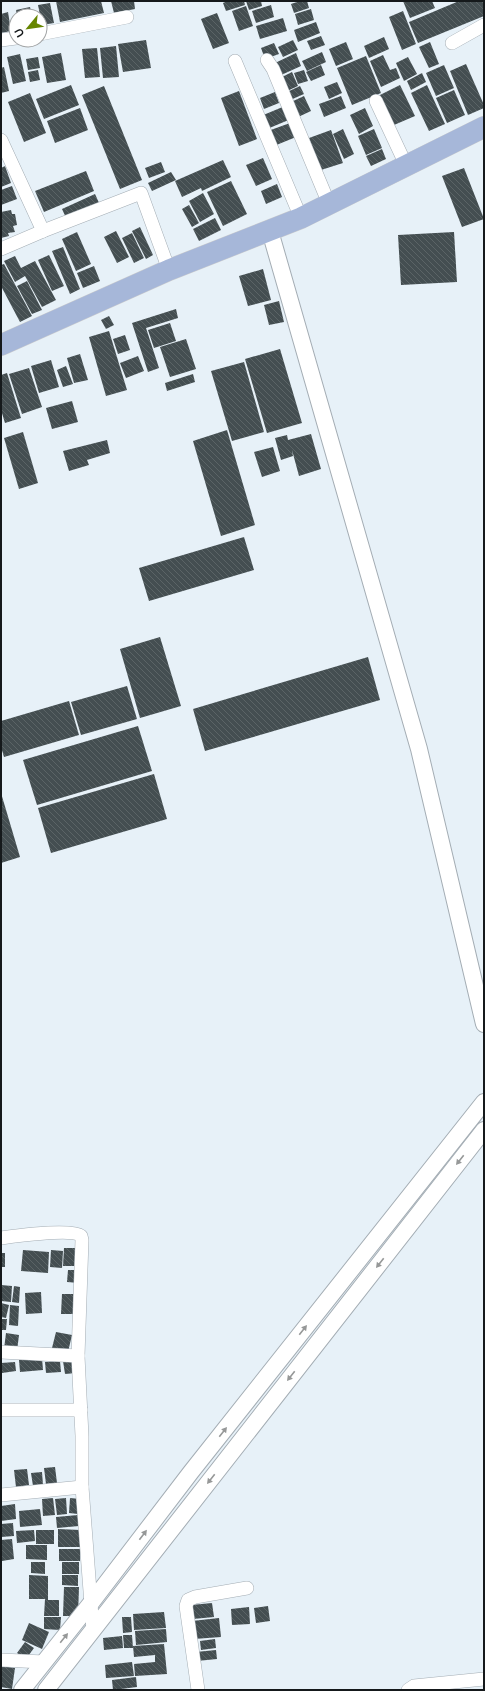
<svg xmlns="http://www.w3.org/2000/svg" width="485" height="1691" viewBox="0 0 485 1691" font-family="Raleway,sans-serif">
<style>
.building{fill:url(#building-back-hatch)}
.lines{fill:none;stroke-linecap:round;stroke-linejoin:round}
.minor-casing{stroke:#a4adb4;stroke-width:14}
.tertiary-casing{stroke:#a4adb4;stroke-width:18}
.primary-casing{stroke:#cccccd;stroke-width:22}
.minor{stroke:#fff;stroke-width:13}
.tertiary{stroke:#fff;stroke-width:16}
.primary{stroke:#a6b7d9;stroke-width:21}
.oneway{fill:#969898}
</style>
<defs>
<pattern id="building-back-hatch" width="6" height="6" patternUnits="userSpaceOnUse"><rect width="6" height="6" fill="#444e51"/><path d="M-1 5l2 2M0 0l6 6M5-1l2 2" fill="none" stroke="#5b6466"/></pattern>
</defs>
<rect width="100%" height="100%" fill="#e7f1f8"/>
<g class="building">
<polygon points="56,1 101,1 104,13 60,22"/>
<polygon points="111,1 134,1 135,9 114,13"/>
<polygon points="227,1 244,1 245,5 226,11 223,3"/>
<polygon points="246,1 261,1 262,6 249,10"/>
<polygon points="300,1 307,1 309,8 294,13 291,4"/>
<polygon points="403,1 432,1 435,8 410,18"/>
<polygon points="459,1 484,1 484,16 418,43 409,22"/>
<polygon points="50,3 54,23 42,25 38,5"/>
<polygon points="271,5 274,17 256,23 252,11"/>
<polygon points="246,6 253,26 239,31 232,11"/>
<polygon points="30,7 32,16 17,16 16,10"/>
<polygon points="311,9 314,20 298,25 295,14"/>
<polygon points="403,11 416,44 402,50 389,17"/>
<polygon points="8,12 11,31 1,33 1,14"/>
<polygon points="217,13 229,43 213,49 201,19"/>
<polygon points="283,18 287,31 260,39 256,26"/>
<polygon points="316,22 320,33 298,42 294,30"/>
<polygon points="321,36 325,45 311,50 307,41"/>
<polygon points="384,37 389,49 369,58 364,46"/>
<polygon points="146,40 151,68 123,72 118,44"/>
<polygon points="293,40 298,50 283,57 278,47"/>
<polygon points="346,42 353,59 336,66 329,49"/>
<polygon points="430,42 439,64 429,68 419,47"/>
<polygon points="274,43 279,54 265,59 261,48"/>
<polygon points="116,46 119,77 103,78 100,48"/>
<polygon points="97,48 100,77 85,78 82,49"/>
<polygon points="322,52 326,62 307,71 302,61"/>
<polygon points="61,53 66,80 47,83 42,57"/>
<polygon points="296,53 301,66 279,76 273,64"/>
<polygon points="20,54 26,81 13,84 7,57"/>
<polygon points="383,55 390,70 396,68 400,78 381,87 370,61"/>
<polygon points="366,56 381,93 352,105 337,68"/>
<polygon points="38,57 40,68 28,70 26,59"/>
<polygon points="408,57 417,74 404,81 396,63"/>
<polygon points="466,64 484,105 484,108 468,115 450,71"/>
<polygon points="321,65 325,75 311,81 306,72"/>
<polygon points="444,65 454,88 436,96 426,73"/>
<polygon points="4,67 9,91 1,93 1,68"/>
<polygon points="38,70 40,80 30,82 28,72"/>
<polygon points="304,70 308,81 298,84 294,73"/>
<polygon points="292,72 298,86 285,92 278,79"/>
<polygon points="422,73 426,82 411,90 407,81"/>
<polygon points="337,82 342,93 329,99 324,87"/>
<polygon points="71,85 79,105 44,119 36,99"/>
<polygon points="400,85 415,116 394,125 380,95"/>
<polygon points="427,85 445,124 429,131 411,93"/>
<polygon points="104,86 142,180 120,189 82,95"/>
<polygon points="300,86 304,94 288,101 285,93"/>
<polygon points="454,90 465,115 447,123 436,98"/>
<polygon points="239,91 257,139 239,146 221,98"/>
<polygon points="275,92 279,103 264,109 260,98"/>
<polygon points="30,93 46,133 24,142 8,102"/>
<polygon points="304,96 311,111 296,118 289,103"/>
<polygon points="341,96 346,108 324,117 319,104"/>
<polygon points="285,106 291,119 267,129 261,116"/>
<polygon points="80,108 88,130 55,143 47,121"/>
<polygon points="365,108 373,126 359,134 350,115"/>
<polygon points="290,123 296,137 274,146 268,131"/>
<polygon points="343,129 354,154 344,159 333,134"/>
<polygon points="374,129 382,148 366,155 358,136"/>
<polygon points="331,130 343,163 321,170 309,138"/>
<polygon points="382,149 386,159 371,166 366,156"/>
<polygon points="263,158 272,179 256,186 246,165"/>
<polygon points="223,160 231,177 202,191 201,188 182,197 175,181"/>
<polygon points="161,162 165,172 149,178 145,168"/>
<polygon points="5,166 11,183 1,187 1,168"/>
<polygon points="464,168 484,219 462,227 442,176"/>
<polygon points="86,171 94,191 44,212 35,191"/>
<polygon points="171,172 176,180 152,191 148,183"/>
<polygon points="231,181 247,214 223,226 207,192"/>
<polygon points="277,184 282,197 266,204 261,191"/>
<polygon points="12,186 17,199 1,205 1,190"/>
<polygon points="203,193 214,214 200,222 189,201"/>
<polygon points="95,194 100,205 67,220 62,209"/>
<polygon points="189,205 199,223 192,227 182,209"/>
<polygon points="11,210 12,214 15,214 17,225 13,226 15,232 8,233 9,236 1,238 1,212"/>
<polygon points="215,218 221,230 199,241 193,229"/>
<polygon points="140,227 153,255 146,259 132,231"/>
<polygon points="116,231 129,257 117,263 104,237"/>
<polygon points="77,232 91,264 76,271 62,239"/>
<polygon points="454,232 457,282 401,285 398,235"/>
<polygon points="132,233 144,258 134,263 122,238"/>
<polygon points="63,247 80,289 70,294 52,251"/>
<polygon points="49,255 64,286 52,291 38,260"/>
<polygon points="15,256 21,268 35,261 56,300 42,307 25,276 15,282 4,261"/>
<polygon points="4,264 32,316 20,322 1,286 1,265"/>
<polygon points="94,266 100,281 83,288 77,273"/>
<polygon points="263,269 271,300 248,306 239,276"/>
<polygon points="27,281 42,310 32,314 17,286"/>
<polygon points="279,301 284,322 269,325 264,305"/>
<polygon points="176,309 178,318 146,328 159,368 148,372 132,323"/>
<polygon points="109,316 114,325 106,329 101,320"/>
<polygon points="170,323 176,341 154,348 148,330"/>
<polygon points="109,331 127,390 106,396 89,337"/>
<polygon points="125,335 130,350 118,354 113,339"/>
<polygon points="186,339 196,369 170,377 160,347"/>
<polygon points="280,349 302,423 267,433 245,359"/>
<polygon points="80,354 88,380 74,383 67,358"/>
<polygon points="138,356 144,371 126,378 120,363"/>
<polygon points="51,360 59,387 39,393 31,366"/>
<polygon points="244,362 264,432 232,441 211,371"/>
<polygon points="66,366 73,384 63,387 57,370"/>
<polygon points="29,368 42,407 22,414 9,374"/>
<polygon points="7,373 21,418 5,423 1,410 1,375"/>
<polygon points="193,374 195,382 167,391 165,383"/>
<polygon points="72,401 78,422 52,429 46,408"/>
<polygon points="227,430 255,525 221,536 193,441"/>
<polygon points="23,432 38,483 19,489 4,438"/>
<polygon points="311,434 321,469 299,476 292,450 293,456 281,460 275,438 287,435 288,440"/>
<polygon points="107,440 110,453 87,460 89,465 69,471 63,451"/>
<polygon points="273,447 280,471 262,477 254,452"/>
<polygon points="244,537 254,570 149,601 139,568"/>
<polygon points="160,637 181,706 140,718 120,649"/>
<polygon points="368,657 380,700 205,751 193,709"/>
<polygon points="127,686 137,719 81,735 71,702"/>
<polygon points="69,701 79,735 4,757 1,747 1,721"/>
<polygon points="138,726 152,771 37,805 23,760"/>
<polygon points="154,774 167,819 51,853 38,808"/>
<polygon points="1,793 20,857 1,863"/>
<polygon points="64,1248 78,1248 77,1266 63,1266"/>
<polygon points="23,1250 49,1252 48,1273 21,1271"/>
<polygon points="51,1250 63,1251 62,1268 50,1267"/>
<rect x="1" y="1253" width="4" height="14"/>
<polygon points="68,1270 80,1270 79,1283 67,1282"/>
<polygon points="1,1285 12,1286 11,1302 1,1301"/>
<polygon points="14,1286 20,1287 19,1303 12,1302"/>
<polygon points="41,1292 42,1313 26,1314 25,1293"/>
<polygon points="62,1294 77,1294 76,1314 61,1314"/>
<polygon points="1,1303 9,1305 6,1318 1,1317"/>
<polygon points="10,1305 19,1306 18,1326 9,1325"/>
<polygon points="1,1319 7,1319 6,1330 1,1330"/>
<polygon points="56,1332 72,1335 68,1352 52,1348"/>
<polygon points="6,1333 19,1335 17,1351 4,1349"/>
<polygon points="42,1358 43,1370 20,1372 19,1360"/>
<polygon points="74,1359 76,1373 65,1374 63,1361"/>
<polygon points="60,1361 61,1372 46,1373 45,1362"/>
<polygon points="15,1362 16,1371 2,1373 1,1363"/>
<polygon points="55,1467 57,1483 46,1484 44,1468"/>
<polygon points="27,1469 29,1485 16,1487 14,1470"/>
<polygon points="42,1472 43,1485 33,1486 31,1473"/>
<polygon points="53,1498 55,1515 43,1516 42,1499"/>
<polygon points="66,1498 67,1514 57,1515 55,1499"/>
<polygon points="70,1498 80,1499 78,1514 69,1513"/>
<polygon points="15,1504 16,1519 1,1521 1,1506"/>
<polygon points="40,1509 42,1525 20,1527 19,1511"/>
<polygon points="78,1515 79,1526 57,1528 56,1517"/>
<polygon points="13,1523 14,1536 1,1537 1,1524"/>
<polygon points="58,1529 80,1530 80,1547 58,1547"/>
<polygon points="34,1530 35,1541 17,1543 16,1531"/>
<rect x="36" y="1530" width="18" height="14"/>
<polygon points="12,1539 14,1559 2,1561 1,1540"/>
<polygon points="26,1545 47,1545 47,1560 26,1559"/>
<rect x="59" y="1549" width="21" height="12"/>
<polygon points="31,1562 45,1562 45,1574 31,1573"/>
<rect x="62" y="1562" width="17" height="12"/>
<polygon points="29,1575 48,1576 48,1600 59,1600 59,1616 44,1616 45,1599 29,1599"/>
<polygon points="62,1575 78,1575 78,1586 62,1585"/>
<polygon points="64,1587 79,1587 78,1616 63,1616"/>
<polygon points="212,1603 214,1617 193,1619 191,1605"/>
<polygon points="268,1606 270,1621 256,1623 254,1608"/>
<polygon points="249,1607 250,1624 232,1625 231,1609"/>
<polygon points="164,1612 166,1628 134,1630 133,1614"/>
<polygon points="44,1617 61,1617 60,1630 44,1629"/>
<polygon points="122,1617 131,1617 132,1632 123,1633"/>
<polygon points="219,1618 221,1637 194,1639 192,1621"/>
<polygon points="29,1623 49,1632 42,1649 22,1640"/>
<polygon points="166,1629 167,1642 136,1645 135,1631"/>
<polygon points="123,1635 132,1635 133,1648 124,1648"/>
<polygon points="122,1636 123,1648 104,1650 103,1638"/>
<polygon points="215,1639 216,1648 201,1650 200,1641"/>
<polygon points="25,1642 34,1648 26,1659 17,1653"/>
<polygon points="164,1644 167,1674 135,1676 134,1664 155,1662 155,1655 134,1657 133,1646"/>
<polygon points="216,1650 217,1659 197,1661 196,1652"/>
<polygon points="132,1662 134,1676 106,1678 105,1665"/>
<polygon points="1,1666 15,1668 12,1689 1,1687"/>
<polygon points="136,1677 137,1687 113,1690 112,1680"/>
</g>
<g class="lines">
<defs>
<g id="minor">
<polyline points="40,34 127,17"/>
<polyline points="1,40 16,38"/>
<polyline points="452,43 484,25"/>
<polyline points="267,60 273,69 329,204"/>
<polyline points="235,61 301,218"/>
<polyline points="376,101 406,165"/>
<polyline points="1,140 43,231"/>
<polyline points="1,249 43,231 141,193 169,270"/>
<path d="M1,1238C15,1236 72,1228 81,1236L82,1240L78,1356L82,1436V1487L93,1630"/>
<polyline points="1,1352 78,1356"/>
<polyline points="1,1410 81,1410"/>
<polyline points="1,1495 82,1487"/>
<polyline points="1,1660 44,1662"/>
<polyline points="198,1690 186,1606 188,1600 195,1597 247,1588"/>
<polyline points="408,1690 414,1686 484,1679"/>
</g>
<g id="tertiary">
<polyline points="270,231 419,749 484,1024"/>
<polyline points="22,1690 91,1603 191,1472 484,1102"/>
<polyline points="46,1690 484,1130"/>
</g>
<polyline id="primary" points="1,345 169,270 301,218 484,127"/>
</defs>
<use href="#minor" class="minor-casing"/>
<use href="#tertiary" class="tertiary-casing"/>
<use href="#primary" class="primary-casing"/>
<use href="#minor" class="minor"/>
<use href="#tertiary" class="tertiary"/>
<use href="#primary" class="primary"/>
</g>
<defs><path id="oneway-solid" d="M-6-.8H1V-3.2L6.5 0L1 3.2V.8H-6Z"/></defs>
<g class="oneway">
<use href="#oneway-solid" transform="translate(460 1160) rotate(128)"/>
<use href="#oneway-solid" transform="translate(380 1263) rotate(128)"/>
<use href="#oneway-solid" transform="translate(303 1330) rotate(-52)"/>
<use href="#oneway-solid" transform="translate(291 1376) rotate(128)"/>
<use href="#oneway-solid" transform="translate(223 1432) rotate(-52)"/>
<use href="#oneway-solid" transform="translate(211 1479) rotate(128)"/>
<use href="#oneway-solid" transform="translate(143 1535) rotate(-53)"/>
<use href="#oneway-solid" transform="translate(64 1638) rotate(-51)"/>
</g>
<rect width="485" height="1691" fill="none" stroke="#15191b" stroke-width="4"/>
<g transform="translate(28 28) rotate(241)"><circle r="19" fill="#ffffff" stroke="#a1a3a4"/>
<path d="M0-3L7 15L0 10L-7 15Z" fill="#678600"/>
<text y="-6" font-size="11" font-weight="bold" text-anchor="middle" fill="#15191b">U</text>
</g>
</svg>
